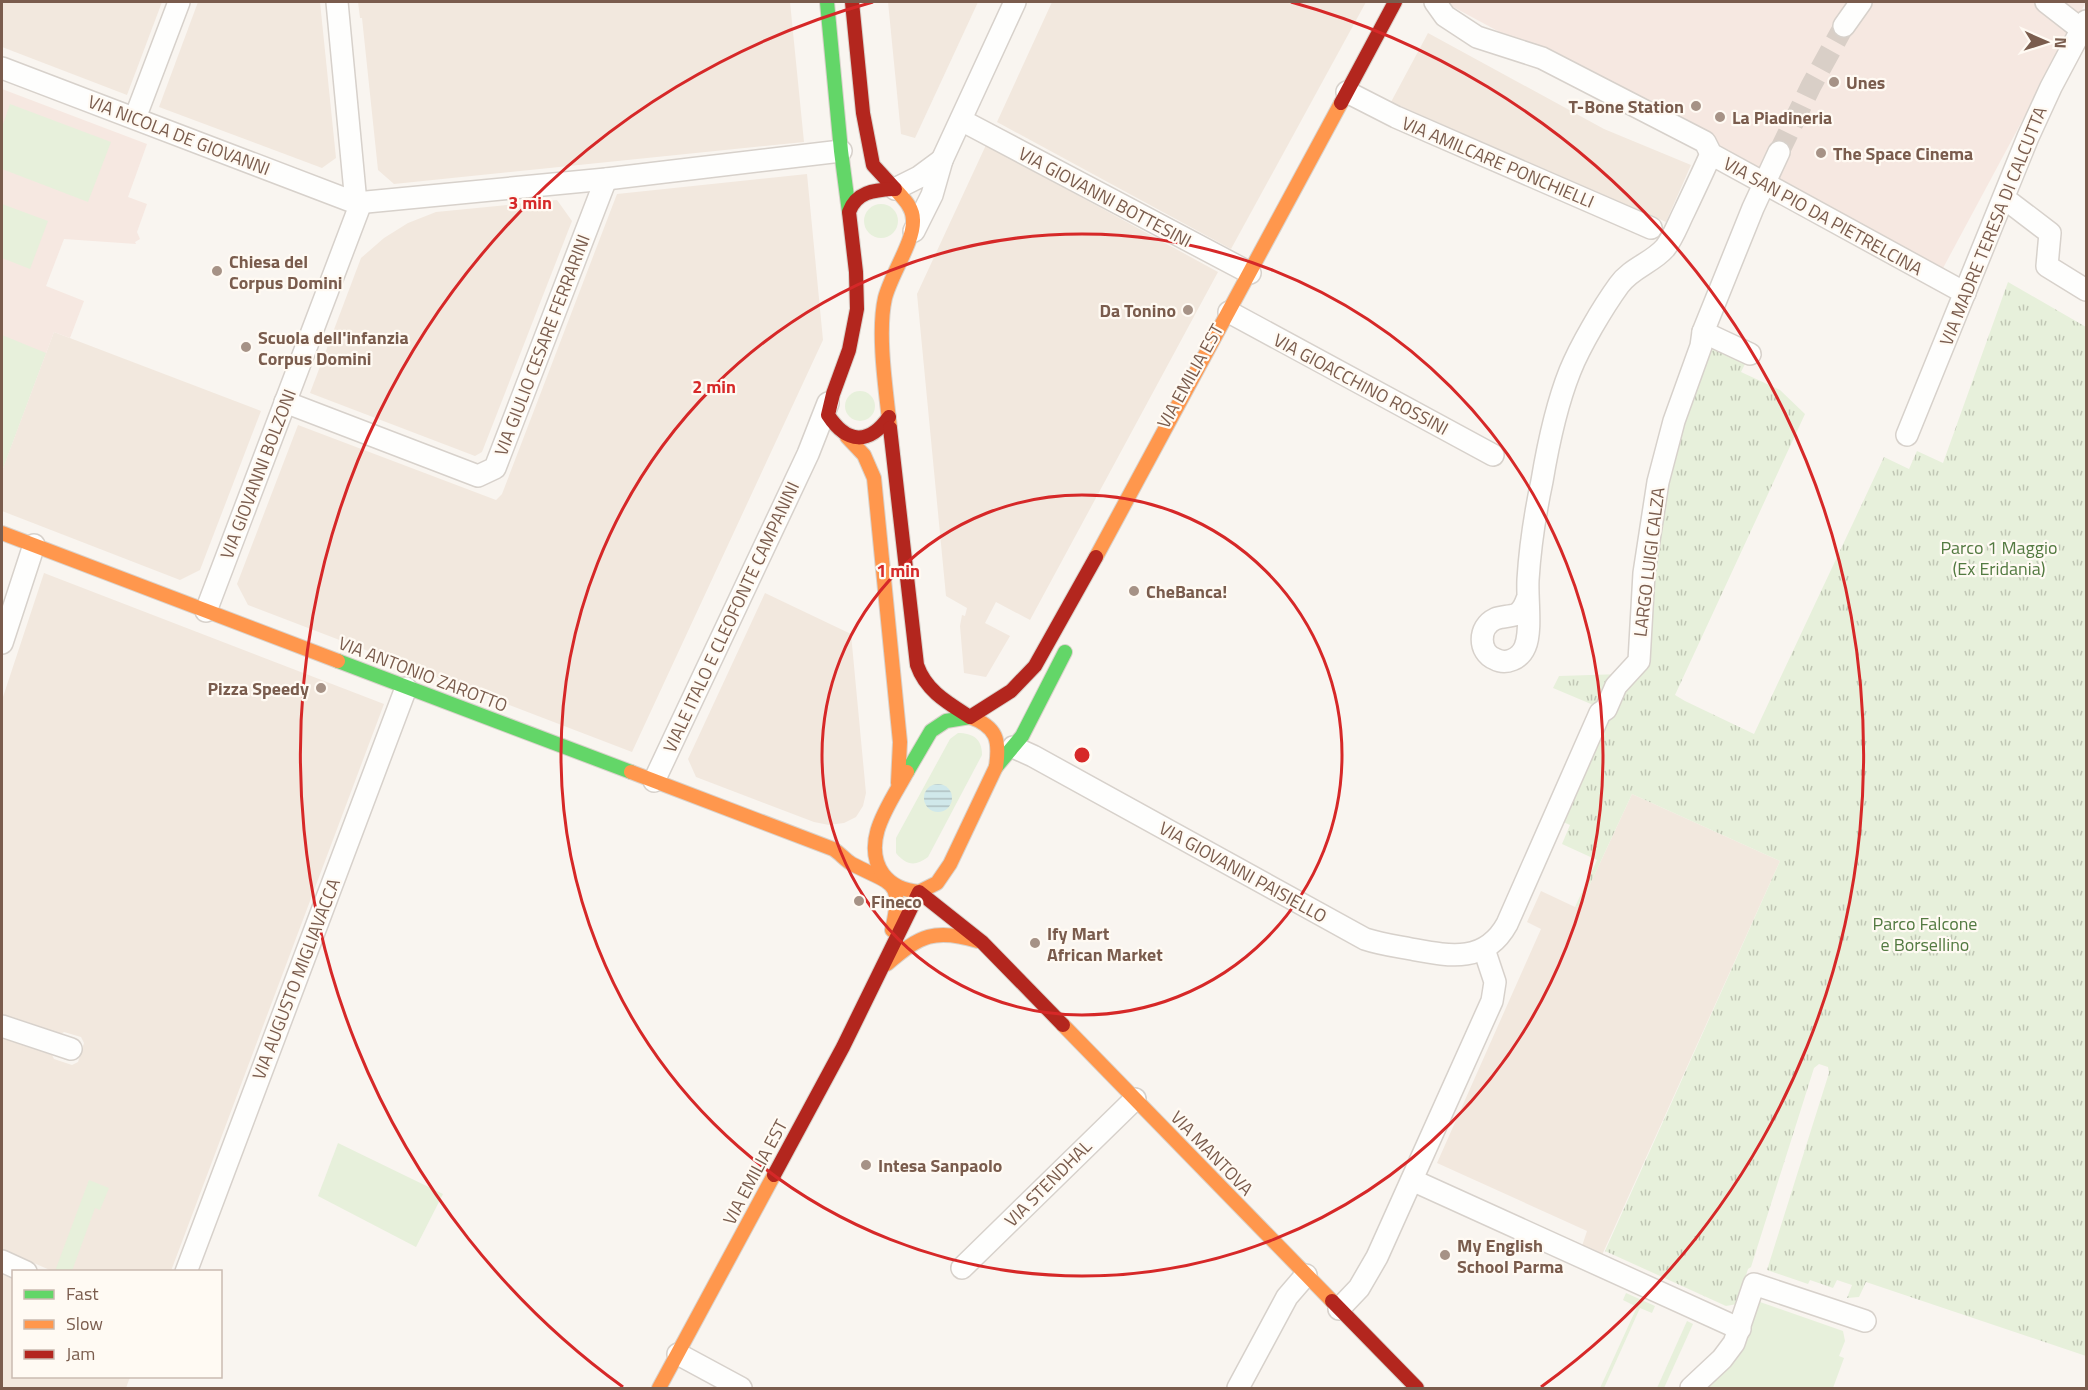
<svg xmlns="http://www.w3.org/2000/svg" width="2088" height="1390" viewBox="0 0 2088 1390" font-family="'Titillium Web',sans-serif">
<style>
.residential{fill:#f2e8de}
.commercial{fill:#f6e8e1}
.grass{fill:#e7f0db}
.park{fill:url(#park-tufts)}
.water{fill:url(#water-rules)}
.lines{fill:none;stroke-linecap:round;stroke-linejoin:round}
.street-tunnel{stroke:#d9cfc7;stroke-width:21;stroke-dasharray:21 10;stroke-linecap:butt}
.street-casing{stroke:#d7d1cb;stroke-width:24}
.fast-casing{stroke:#d9d2cb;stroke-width:16}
.slow-casing{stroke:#d9d2cb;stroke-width:16}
.jam-casing{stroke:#d9d2cb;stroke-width:16}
.street{stroke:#fefefd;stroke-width:21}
.fast{stroke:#63d668;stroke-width:14}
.slow{stroke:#ff974d;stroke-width:14}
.jam{stroke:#b3261e;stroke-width:14}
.ring{fill:none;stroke:#d62828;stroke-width:3}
.poi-dot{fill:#a69286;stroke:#fffaf3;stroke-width:2}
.labels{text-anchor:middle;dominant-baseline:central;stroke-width:4.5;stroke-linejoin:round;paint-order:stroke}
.poi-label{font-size:18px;font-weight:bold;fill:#7a5c4d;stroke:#fffaf3;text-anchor:start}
.street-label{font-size:18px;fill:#7a5c4d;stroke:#fffaf3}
.park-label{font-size:18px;fill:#537a41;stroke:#fffaf3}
.centre{fill:#d62828;stroke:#fffaf3;stroke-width:3}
.ring-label{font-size:18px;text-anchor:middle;font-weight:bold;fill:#d62828;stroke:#fffaf3;stroke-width:4.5;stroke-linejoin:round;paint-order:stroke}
</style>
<defs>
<pattern id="park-tufts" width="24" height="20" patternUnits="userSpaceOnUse" patternTransform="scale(1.5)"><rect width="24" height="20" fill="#e7f0db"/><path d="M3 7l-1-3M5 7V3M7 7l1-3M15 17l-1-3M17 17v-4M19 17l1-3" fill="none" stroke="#c0c6b4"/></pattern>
<pattern id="water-rules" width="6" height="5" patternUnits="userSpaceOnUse" patternTransform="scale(1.5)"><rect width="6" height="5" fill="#d0e8ea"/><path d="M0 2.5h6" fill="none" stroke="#aebfc0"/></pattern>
</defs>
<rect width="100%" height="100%" fill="#f9f5f0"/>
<g class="residential">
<polygon points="2,2 162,2 127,95 2,47"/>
<polygon points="198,2 320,2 336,158 322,168 159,107"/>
<polygon points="358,2 790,2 804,142 394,184 378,170 362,18 360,18"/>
<polygon points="888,2 978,2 915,138 901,134"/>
<polygon points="1052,2 1366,2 1231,249 997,122"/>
<polygon points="1428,33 1604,129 1691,165 1666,222 1391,102"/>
<polygon points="986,145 1218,272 1030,620 996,602 985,623 1010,636 986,677 964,673 960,626 962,615 965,616 967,608 946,596 917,294"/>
<polygon points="807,174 823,340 632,752 248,605 237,584 298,425 496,500 502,494 617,194"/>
<polygon points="557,200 572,221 482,452 475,456 310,393 361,258 384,238 408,223 436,212"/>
<polygon points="54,332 261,411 200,570 180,580 2,511 2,471"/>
<polygon points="44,573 384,704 171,1271 52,1271 2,1249 2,1038 52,1055 54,1059 72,1065 78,1062 84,1043 81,1037 64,1032 59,1035 2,1016 2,700"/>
<polygon points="765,593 851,634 866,793 863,806 856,817 844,823 829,825 814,822 696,777 688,759"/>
<polygon points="1632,794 1780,861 1602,1255 1582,1246 1587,1231 1437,1163 1541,929 1527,922 1541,891 1575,907 1580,906"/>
<polygon points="2,1272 13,1277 14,1376 130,1377 126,1388 2,1388"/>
</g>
<g class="commercial">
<polygon points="1444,2 2086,2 1942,270"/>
<polygon points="2,89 147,144 128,197 147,204 137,232 140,239 135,242 136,244 64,239 46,286 84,301 70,338 54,332 2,471"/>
</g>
<g class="grass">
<polygon points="10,104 111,142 88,202 2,169 2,127"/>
<polygon points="2,204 48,221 30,269 2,258"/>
<circle cx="881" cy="221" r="17"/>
<polygon points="2,335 46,353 2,471"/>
<circle cx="860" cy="406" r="15"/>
<path d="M958,733C973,733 982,739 982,755L928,857C915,867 906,865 896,853V838L950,739Z"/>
<polygon points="338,1143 443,1194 416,1247 318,1196"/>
<polygon points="89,1180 109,1188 100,1210 95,1208 72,1271 55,1271"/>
<polygon points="1626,1293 1655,1306 1652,1313 1640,1308 1604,1388 1600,1388 1637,1307 1623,1300"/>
<polygon points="1760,1302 1843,1331 1845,1341 1839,1356 1844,1358 1833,1388 1707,1388 1730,1365 1743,1349"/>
<polygon points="1687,1321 1693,1324 1664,1388 1657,1388"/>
</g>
<polygon class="park" points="2008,282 2086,327 2086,1356 1866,1282 1859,1297 1847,1298 1852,1285 1837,1280 1833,1288 1810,1280 1808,1284 1767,1270 1829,1073 1828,1067 1819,1064 1814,1068 1751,1267 1748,1269 1737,1304 1726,1306 1605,1251 1780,861 1632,794 1580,906 1575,907 1597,860 1562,844 1570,825 1561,821 1610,712 1553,688 1559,676 1622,674 1631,658 1694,341 1746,362 1741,372 1780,390 1805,414 1675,695 1685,701 1754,734 1884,457 1909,469 1917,451 1943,463"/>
<circle class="water" cx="938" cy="798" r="14"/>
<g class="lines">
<polyline class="street-tunnel" points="1779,152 1811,86 1844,26"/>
<defs>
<g id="street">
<polyline points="1435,2 1445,16 1477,37 1542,58 1705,142 1711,154 1965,293"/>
<polyline points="2046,2 2082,30"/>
<polyline points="1844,26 1861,2"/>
<polyline points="2,68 356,203 606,179 841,151"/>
<polyline points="1347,92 1396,117 1651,228"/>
<polyline points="135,118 179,2"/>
<polyline points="961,120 1250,273"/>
<polyline points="942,160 1015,2"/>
<polyline points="895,189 919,177 942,160 932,195 914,231"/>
<polyline points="2004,198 2050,233 2047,266 2086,290"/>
<polyline points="1229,312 1493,455"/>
<polyline points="1703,332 1750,354"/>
<polyline points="285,402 478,476 495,468 606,179"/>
<polyline points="1907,435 2028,137 2051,87 2086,21"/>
<path d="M1527,599C1525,605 1523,610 1517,614C1510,617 1502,616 1495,619C1478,627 1478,652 1495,659C1506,665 1520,659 1525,647C1532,631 1527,599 1528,580C1530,547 1535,514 1542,481C1548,445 1556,406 1570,371C1580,346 1603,307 1619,285C1631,268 1652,263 1665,248C1673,238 1678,224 1684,212C1693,193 1702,174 1711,154"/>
<polyline points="206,611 359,208 356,203 337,2"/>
<polyline points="2,643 34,545"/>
<path d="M1013,747L1033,756L1365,939C1380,944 1395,946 1411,949C1449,956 1485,964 1507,924L1600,713L1606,709L1616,686L1639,661L1644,573L1658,482L1674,421L1701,346L1703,332L1753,208L1779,152"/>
<polyline points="654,781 808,454 828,403"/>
<polyline points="2,1026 71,1049"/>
<polyline points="1412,1180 1740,1329"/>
<polyline points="2,1261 26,1272"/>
<polyline points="962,1268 1135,1099"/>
<polyline points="186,1272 406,688"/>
<polyline points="1339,1309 1359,1288 1377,1257 1492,1001 1495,982 1484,949"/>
<polyline points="678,1354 741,1388"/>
<polyline points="1238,1388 1287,1297 1306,1275"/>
<polyline points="1691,1388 1722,1359 1734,1343 1754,1284 1865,1321"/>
</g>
<g id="fast">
<polyline points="827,2 841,151 849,212"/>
<polyline points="338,661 631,772"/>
<polyline points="996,767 1022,736 1065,652"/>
<polyline points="907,772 931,731 946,721 970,717"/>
</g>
<g id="slow">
<path d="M890,428C886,391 877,333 885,298C891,274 914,242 913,220C913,207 903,198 895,189H893"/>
<polyline points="847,437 864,455 874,478 900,742 898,783"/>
<polyline points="2,533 338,661"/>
<polyline points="1096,557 1341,103"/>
<path d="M631,772L833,849C840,853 845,860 852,864C892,885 904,879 892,930"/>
<path d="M907,772C891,802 860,841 883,874C892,886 904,890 919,892L937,883L950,864L996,767C1000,740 997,727 970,717"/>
<path d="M887,964C920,935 935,928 978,941"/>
<polyline points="1063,1025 1332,1301"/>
<polyline points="659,1388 774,1175"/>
</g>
<g id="jam">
<polyline points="852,2 863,113 873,165 895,189"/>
<polyline points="1341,103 1395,2"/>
<path d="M889,417C869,445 847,444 828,415L833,394L849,350L857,309L856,272L849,212C856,192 874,190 893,189"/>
<path d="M890,428L917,665C926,691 948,703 970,717L1011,691L1035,666L1096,557"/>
<polyline points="774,1175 843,1047 919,892 982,942 1063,1025"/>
<polyline points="1332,1301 1417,1388"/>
</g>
</defs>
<use href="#street" class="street-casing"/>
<use href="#fast" class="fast-casing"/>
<use href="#slow" class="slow-casing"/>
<use href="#jam" class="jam-casing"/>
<use href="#street" class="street"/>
<use href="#fast" class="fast"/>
<use href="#slow" class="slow"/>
<use href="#jam" class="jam"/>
</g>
<g class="ring">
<circle cx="1082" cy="755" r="260"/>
<circle cx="1082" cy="755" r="521"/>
<path d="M623 1387A781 781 0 0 1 873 2M1291 2A781 781 0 0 1 1541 1387"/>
</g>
<g class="poi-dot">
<circle cx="1834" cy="82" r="6"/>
<circle cx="1696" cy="106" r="6"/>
<circle cx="1720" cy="117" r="6"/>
<circle cx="1821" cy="153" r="6"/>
<circle cx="217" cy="271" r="6"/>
<circle cx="1188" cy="310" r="6"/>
<circle cx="246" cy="347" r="6"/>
<circle cx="1134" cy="591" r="6"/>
<circle cx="321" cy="688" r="6"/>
<circle cx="859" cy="901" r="6"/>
<circle cx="1035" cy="943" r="6"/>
<circle cx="866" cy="1165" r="6"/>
<circle cx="1445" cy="1255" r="6"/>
</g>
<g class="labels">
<g class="poi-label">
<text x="1846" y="82">Unes</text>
<text x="1684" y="106" text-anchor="end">T-Bone Station</text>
<text x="1732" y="117">La Piadineria</text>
<text x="1833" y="153">The Space Cinema</text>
<text x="229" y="261">Chiesa del<tspan x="229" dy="21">Corpus Domini</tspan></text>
<text x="1176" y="310" text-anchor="end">Da Tonino</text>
<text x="258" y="337">Scuola dell'infanzia<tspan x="258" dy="21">Corpus Domini</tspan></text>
<text x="1146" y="591">CheBanca!</text>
<text x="309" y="688" text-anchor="end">Pizza Speedy</text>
<text x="871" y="901">Fineco</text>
<text x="1047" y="933">Ify Mart<tspan x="1047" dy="21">African Market</tspan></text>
<text x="878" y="1165">Intesa Sanpaolo</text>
<text x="1457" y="1245">My English<tspan x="1457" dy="21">School Parma</tspan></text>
</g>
<g class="street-label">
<text transform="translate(179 135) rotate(21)">VIA NICOLA DE GIOVANNI</text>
<text transform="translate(1498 162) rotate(23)">VIA AMILCARE PONCHIELLI</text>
<text transform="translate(1105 197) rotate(28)">VIA GIOVANNI BOTTESINI</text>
<text transform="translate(1823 216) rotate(29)">VIA SAN PIO DA PIETRELCINA</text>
<text transform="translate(1993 226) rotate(-68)">VIA MADRE TERESA DI CALCUTTA</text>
<text transform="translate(542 345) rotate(-69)">VIA GIULIO CESARE FERRARINI</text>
<text transform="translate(1190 376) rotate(-61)">VIA EMILIA EST</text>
<text transform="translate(1361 384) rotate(28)">VIA GIOACCHINO ROSSINI</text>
<text transform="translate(258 474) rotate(-69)">VIA GIOVANNI BOLZONI</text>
<text transform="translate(1649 562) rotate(-83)">LARGO LUIGI CALZA</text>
<text transform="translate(731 617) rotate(-65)">VIALE ITALO E CLEOFONTE CAMPANINI</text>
<text transform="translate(423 674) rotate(21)">VIA ANTONIO ZAROTTO</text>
<text transform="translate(1243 872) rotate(29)">VIA GIOVANNI PAISIELLO</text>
<text transform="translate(296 979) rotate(-69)">VIA AUGUSTO MIGLIAVACCA</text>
<text transform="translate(1212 1153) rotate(46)">VIA MANTOVA</text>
<text transform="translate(755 1172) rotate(-62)">VIA EMILIA EST</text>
<text transform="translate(1048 1183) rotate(-45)">VIA STENDHAL</text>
</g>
<g class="park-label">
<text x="1999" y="547">Parco 1 Maggio<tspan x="1999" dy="21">(Ex Eridania)</tspan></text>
<text x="1925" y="923">Parco Falcone<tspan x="1925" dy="21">e Borsellino</tspan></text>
</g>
</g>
<circle cx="1082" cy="755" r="9" class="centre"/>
<g class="ring-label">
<text x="530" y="209">3 min</text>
<text x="714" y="393">2 min</text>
<text x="898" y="577">1 min</text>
</g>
<rect width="2088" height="1390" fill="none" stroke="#7a5c4d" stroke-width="6"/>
<rect x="12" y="1270" width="210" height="108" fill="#fffaf3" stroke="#cabbb1" stroke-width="1.5"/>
<rect x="24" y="1290" width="30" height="9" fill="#63d668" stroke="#cabbb1" stroke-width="1.5"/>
<text x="66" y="1300" font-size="18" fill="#7a5c4d">Fast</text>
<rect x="24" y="1320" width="30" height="9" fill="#ff974d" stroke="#cabbb1" stroke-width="1.5"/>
<text x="66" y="1330" font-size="18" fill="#7a5c4d">Slow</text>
<rect x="24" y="1350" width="30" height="9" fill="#b3261e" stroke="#cabbb1" stroke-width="1.5"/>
<text x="66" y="1360" font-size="18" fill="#7a5c4d">Jam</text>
<g transform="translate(2046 42) rotate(93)" stroke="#fffaf3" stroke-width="4.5" paint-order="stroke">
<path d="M0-4.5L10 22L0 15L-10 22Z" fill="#7a5c4d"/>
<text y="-9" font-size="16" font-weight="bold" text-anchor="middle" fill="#7a5c4d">N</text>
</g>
</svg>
